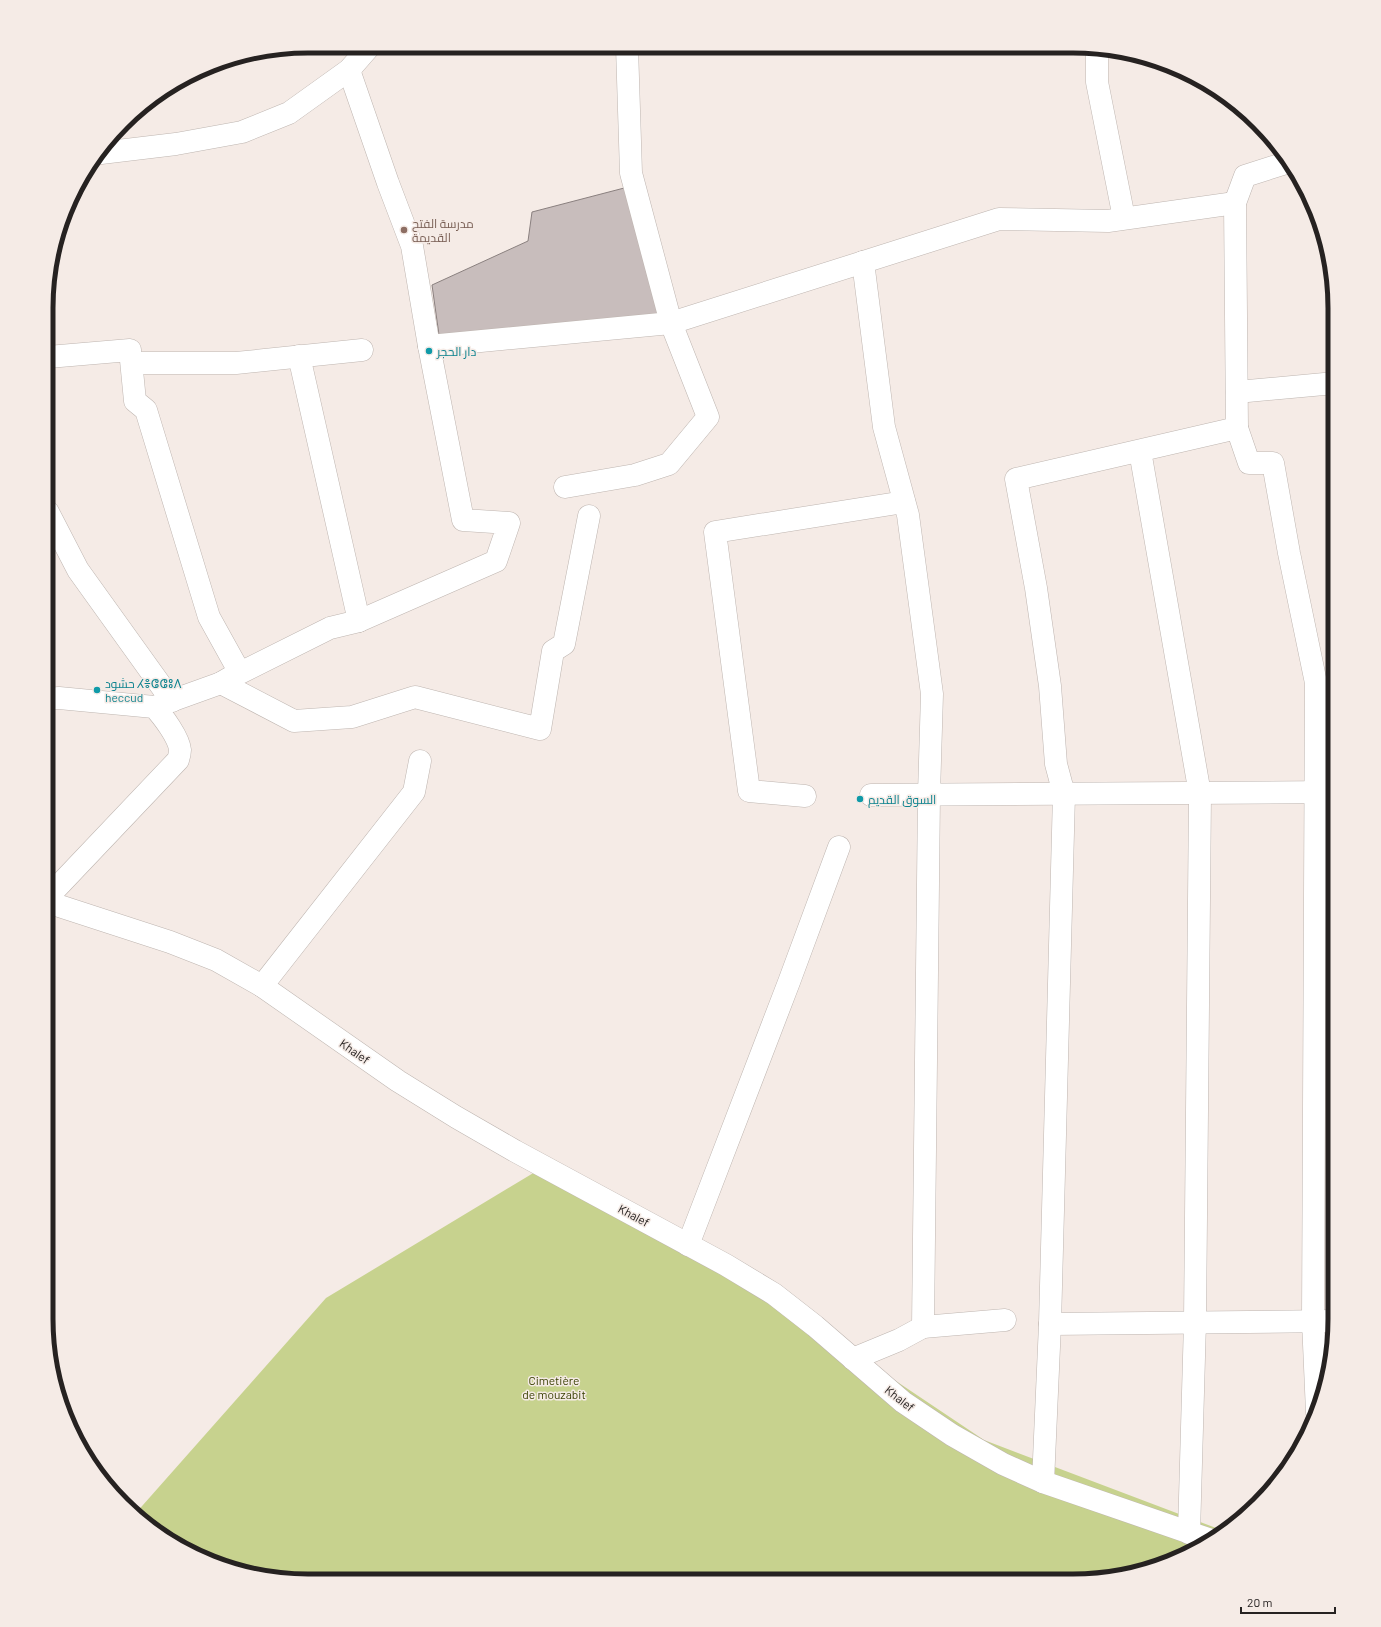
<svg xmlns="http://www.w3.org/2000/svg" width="1381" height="1627" viewBox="0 0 1381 1627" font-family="Barlow,Cairo,'Noto Sans Tifinagh',sans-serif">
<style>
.green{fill:#c7d28e}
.building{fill:#c8bdbc;stroke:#8a807f}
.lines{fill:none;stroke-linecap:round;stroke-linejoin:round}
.street-casing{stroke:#beb5b0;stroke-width:23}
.street{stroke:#fff;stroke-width:22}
.education-dot{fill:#8d6e63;stroke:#f5ebe6;stroke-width:1.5}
.culture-dot{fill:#0f9aa8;stroke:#f5ebe6;stroke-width:1.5}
.labels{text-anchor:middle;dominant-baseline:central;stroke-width:3;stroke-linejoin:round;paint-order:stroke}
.education-label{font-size:12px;fill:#785e54;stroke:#f5ebe6;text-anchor:start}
.culture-label{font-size:12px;fill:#0d838f;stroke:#f5ebe6;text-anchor:start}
.street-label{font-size:12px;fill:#262221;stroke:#f5ebe6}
.park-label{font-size:12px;fill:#383f00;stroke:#f5ebe6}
.rim{fill:none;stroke:#262221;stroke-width:5}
</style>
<rect width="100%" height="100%" fill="#f5ebe6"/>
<polygon class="green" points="555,1160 684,1239 984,1440 1224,1531 1204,1546 1141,1572 1090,1580 291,1580 224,1567 177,1546 135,1514 326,1298"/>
<polygon class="building" points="628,187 662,319 440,342 432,285 528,241 532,212"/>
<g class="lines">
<defs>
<g id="street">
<polyline points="1097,48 1097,82 1124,218"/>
<polyline points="101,153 176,144 242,132 289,113 349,70 370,46"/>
<polyline points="863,262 884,427 908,515 932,694 929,794 923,1327 1005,1320"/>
<polyline points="429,346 671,323 999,219 1108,221 1235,203"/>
<polyline points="299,356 359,621"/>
<polyline points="48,357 130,350 135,401 146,410 209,617 240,673 330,628 359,621 496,561 509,523 463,520 429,346 412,246 388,183 349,70"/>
<polyline points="132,363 236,363 362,350"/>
<polyline points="1237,392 1335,383"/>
<polyline points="1237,428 1249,463 1273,463 1289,553 1316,683 1313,1321 1317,1412"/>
<polyline points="1140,451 1200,794 1195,1322 1189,1533"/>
<polyline points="565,487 635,475 669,464 708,417 671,323 631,173 627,47"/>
<polyline points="48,512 78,570 172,701"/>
<polyline points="221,683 294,721 352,717 415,697 540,729 553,651 564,644 589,516"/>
<polyline points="157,706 221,683 233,676"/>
<polyline points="871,795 1335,792"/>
<polyline points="805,796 749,791 715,532 904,502"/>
<path d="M47,898L178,760C179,757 180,753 180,750C179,738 163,716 154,707L59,698L47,699"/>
<polyline points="47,902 170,942 216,960 262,986 398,1081 456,1117 515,1151 726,1265 774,1294 815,1326 903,1402 952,1435 1003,1464 1043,1482 1211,1540"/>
<polyline points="262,986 414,792 420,761"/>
<polyline points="688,1245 789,982 839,847"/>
<polyline points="1050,1324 1334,1321"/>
<polyline points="853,1359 899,1340 923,1327"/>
<polyline points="1043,1482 1050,1324 1064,794 1056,764 1050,686 1036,588 1016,479 1237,428 1235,203 1245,176 1289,162"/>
</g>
</defs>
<use href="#street" class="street-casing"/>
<use href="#street" class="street"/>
</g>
<circle class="education-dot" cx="404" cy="230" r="4"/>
<g class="culture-dot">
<circle cx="429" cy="351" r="4"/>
<circle cx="97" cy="690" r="4"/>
<circle cx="860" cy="799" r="4"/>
</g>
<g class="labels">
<g class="education-label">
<text x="412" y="223">مدرسة الفتح<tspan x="412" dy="14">القديمة</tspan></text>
</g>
<g class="culture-label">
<text x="437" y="351">دار الحجر</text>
<text x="105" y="683">حشود ⵃⴻⵛⵛⵓⴷ<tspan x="105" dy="14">heccud</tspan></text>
<text x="868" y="799">السوق القديم</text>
</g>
<g class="street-label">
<text transform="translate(355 1051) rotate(35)">Khalef</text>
<text transform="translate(634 1215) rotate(28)">Khalef</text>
<text transform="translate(900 1398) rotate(38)">Khalef</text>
</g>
<g class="park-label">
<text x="554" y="1380">Cimetière<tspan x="554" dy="14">de mouzabit</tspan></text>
</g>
</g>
<path d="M0 0H1381V1627H0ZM308 53H1073A255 255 0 0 1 1328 308V1319A255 255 0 0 1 1073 1574H308A255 255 0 0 1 53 1319V308A255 255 0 0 1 308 53Z" fill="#f5ebe6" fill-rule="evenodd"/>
<path class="rim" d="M308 53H1073A255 255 0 0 1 1328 308V1319A255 255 0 0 1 1073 1574H308A255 255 0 0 1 53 1319V308A255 255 0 0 1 308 53Z"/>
<path d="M1241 1607v6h94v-6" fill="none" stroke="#262221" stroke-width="2"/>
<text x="1247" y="1607" font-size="12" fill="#262221" stroke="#f5ebe6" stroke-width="3" paint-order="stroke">20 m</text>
</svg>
